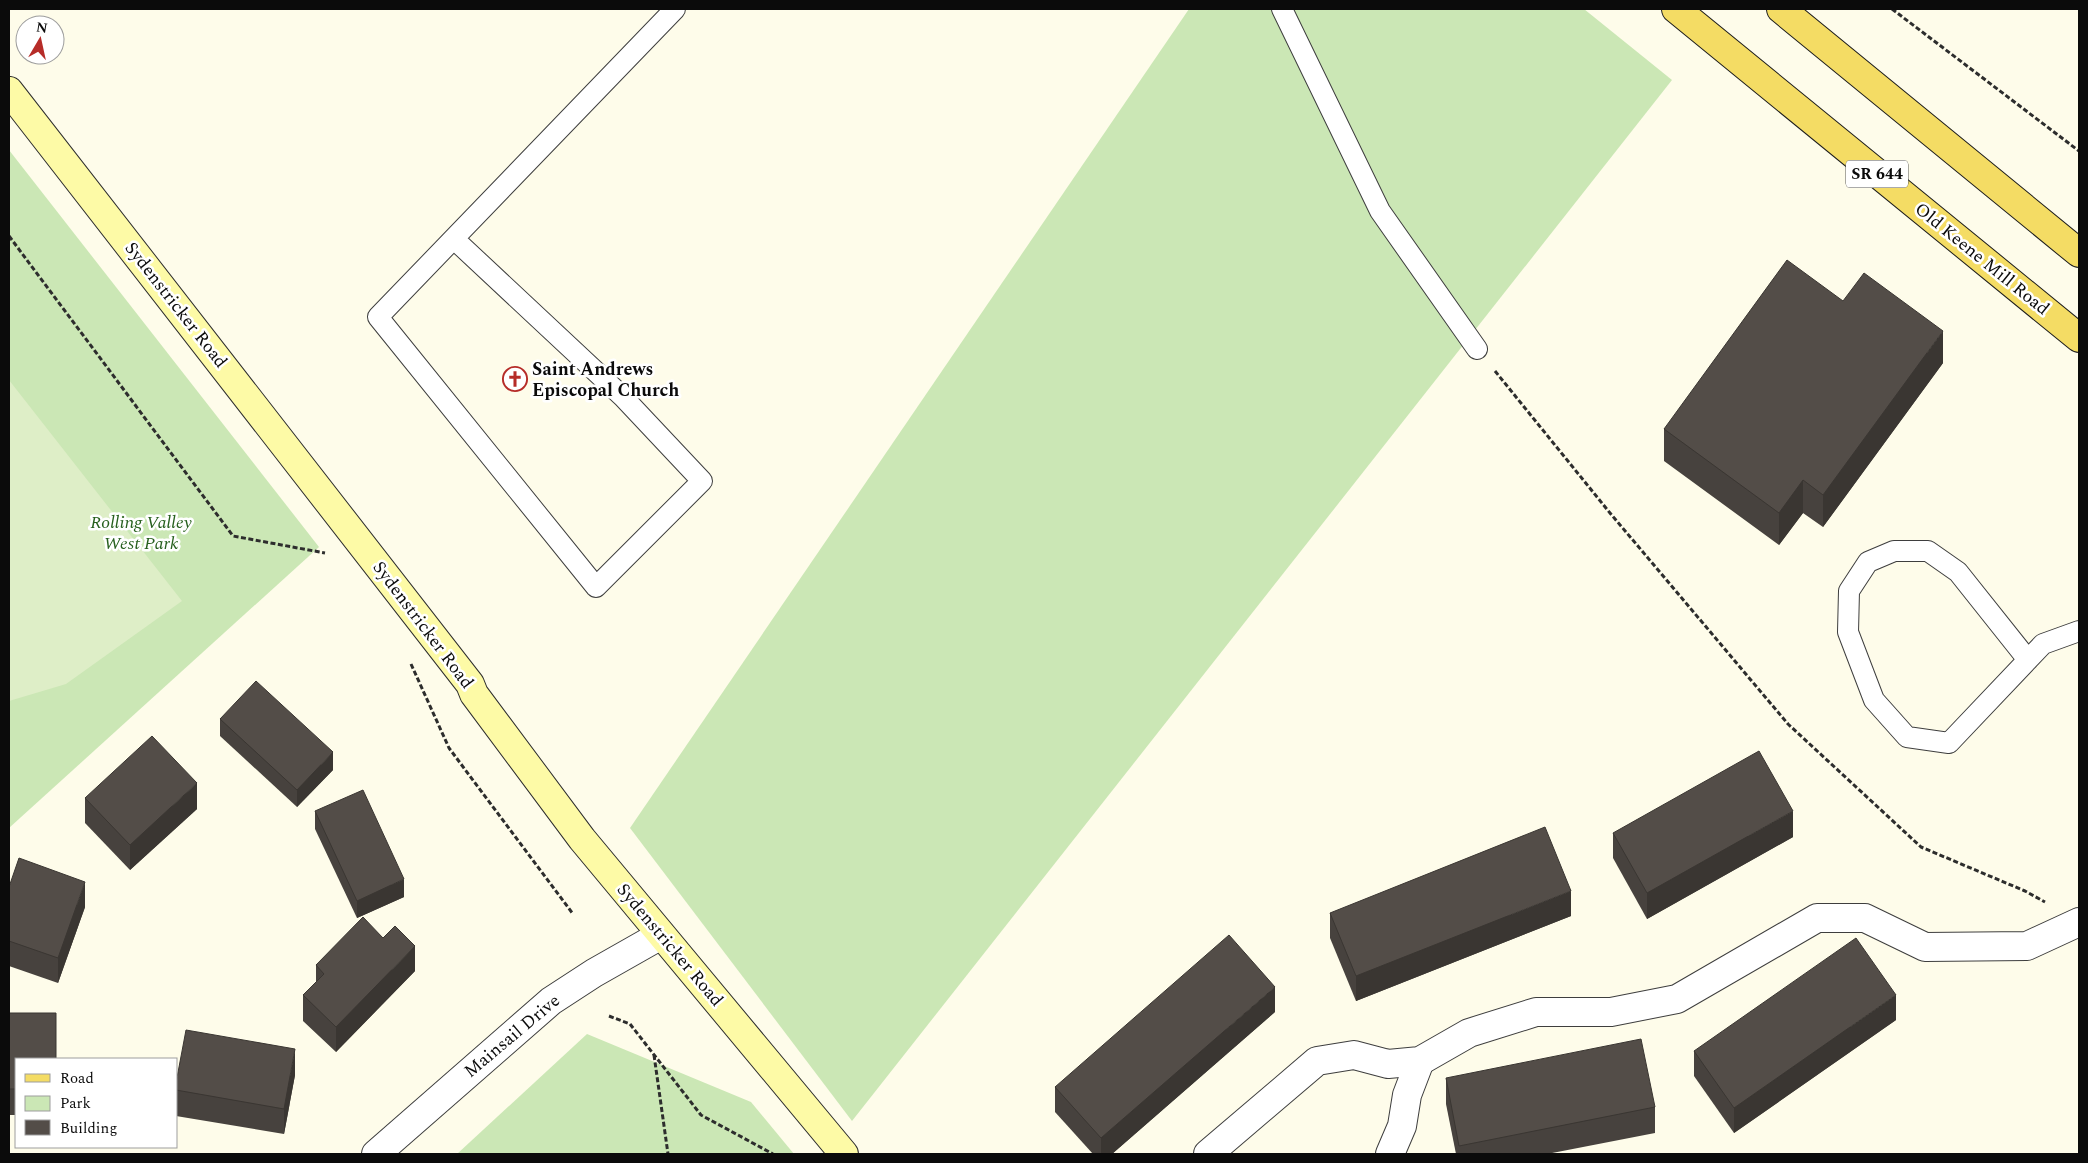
<svg xmlns="http://www.w3.org/2000/svg" width="2088" height="1163" viewBox="0 0 2088 1163" font-family="Spectral,serif">
<style>
.green{fill:#cbe7b5}
.pitch{fill:#deeec7}
.lines{fill:none;stroke-linecap:round;stroke-linejoin:round}
.lane-casing{stroke:#3e3e3e;stroke-width:22}
.street-casing{stroke:#3e3e3e;stroke-width:30}
.secondary-casing{stroke:#2d2d2d;stroke-width:30}
.primary-casing{stroke:#1c1c1c;stroke-width:30}
.path{stroke:#2d2d2d;stroke-width:3;stroke-dasharray:5 2.5;stroke-linecap:butt}
.lane{stroke:#fff;stroke-width:20}
.street{stroke:#fff;stroke-width:28}
.secondary{stroke:#fdfaa6;stroke-width:28}
.primary{stroke:#f4dc64;stroke-width:28}
.wall{fill:#47423e}
.shaded-wall{fill:#3a3632}
.building{fill:#534d48;stroke:#3a3632}
.labels{text-anchor:middle;dominant-baseline:central;stroke-width:5;stroke-linejoin:round;paint-order:stroke}
.shield{fill:#fff;stroke:#545454;stroke-width:1}
.shield-label{font-size:16px;font-weight:bold;fill:#0b0b0b}
.street-label{font-size:18px;fill:#0b0b0b;stroke:#fff}
.poi-label{font-size:18px;font-weight:bold;fill:#0b0b0b;stroke:#fff;text-anchor:start}
.park-label{font-size:18px;font-style:italic;fill:#27601e;stroke:#fff}
</style>
<rect width="100%" height="100%" fill="#fefcea"/>
<g class="green">
<polygon points="1189,9 1584,9 1672,80 852,1121 630,828"/>
<polygon points="9,150 319,547 9,828"/>
<polygon points="587,1034 751,1102 794,1154 457,1154"/>
</g>
<polygon class="pitch" points="9,380 182,601 66,684 9,701"/>
<g class="lines">
<defs>
<g id="lane">
<polyline points="1282,9 1380,211 1477,349"/>
<polyline points="454,239 623,397 702,481 596,587 378,317 675,9"/>
<polyline points="2028,660 1958,572 1928,551 1894,551 1868,562 1849,591 1848,632 1874,700 1907,737 1949,743 2043,644 2079,631"/>
</g>
<g id="street">
<polyline points="376,1154 551,1001 594,973 661,935"/>
<polyline points="1208,1154 1317,1061 1354,1055 1388,1064 1420,1061 1469,1033 1536,1012 1611,1012 1677,999 1817,918 1865,918 1925,947 2027,946 2079,922"/>
<polyline points="1390,1154 1402,1126 1407,1095 1420,1061"/>
</g>
<polyline id="secondary" points="9,91 470,684 474,694 582,839 844,1154"/>
<g id="primary">
<polyline points="1676,9 2079,338"/>
<polyline points="1781,9 2079,253"/>
</g>
</defs>
<use href="#lane" class="lane-casing"/>
<use href="#street" class="street-casing"/>
<use href="#secondary" class="secondary-casing"/>
<use href="#primary" class="primary-casing"/>
<g class="path">
<polyline points="1892,9 2079,151"/>
<polyline points="9,236 233,536 325,553"/>
<polyline points="1495,371 1610,513 1788,724 1921,847 2025,891 2045,902"/>
<polyline points="411,664 449,748 573,914"/>
<polyline points="609,1016 630,1024 701,1115 773,1154"/>
<polyline points="654,1055 668,1154"/>
</g>
<use href="#lane" class="lane"/>
<use href="#street" class="street"/>
<use href="#secondary" class="secondary"/>
<use href="#primary" class="primary"/>
</g>
<g class="wall">
<polygon points="1843,301 1943,363 1823,527 1803,513 1779,545 1664,461 1664,429"/>
<polygon points="220,719 333,770 297,807 220,736"/>
<polygon points="85,798 197,809 130,870 85,823"/>
<polygon points="315,811 404,897 357,918 315,829"/>
<polygon points="1613,833 1793,837 1647,919 1613,858"/>
<polygon points="9,887 85,907 58,983 9,966"/>
<polygon points="1330,913 1571,916 1356,1001 1330,938"/>
<polygon points="316,965 415,971 336,1052 303,1021 303,995 316,982"/>
<polygon points="1275,1012 1112,1154 1093,1154 1055,1112 1055,1087"/>
<polygon points="9,1013 16,1059 16,1115 9,1115"/>
<polygon points="1896,1020 1734,1133 1694,1076 1694,1051"/>
<polygon points="295,1075 284,1134 176,1116 176,1083"/>
<polygon points="1446,1078 1655,1107 1655,1133 1547,1154 1456,1154 1446,1104"/>
</g>
<g class="shaded-wall">
<polygon points="1943,331 1943,363 1823,527 1823,495"/>
<polygon points="1803,480 1803,513 1779,545 1779,513"/>
<polygon points="333,752 333,770 297,807 297,790"/>
<polygon points="197,783 197,809 130,870 130,845"/>
<polygon points="1793,811 1793,837 1647,919 1647,893"/>
<polygon points="404,879 404,897 357,918 357,901"/>
<polygon points="85,882 85,907 58,983 58,958"/>
<polygon points="1571,891 1571,916 1356,1001 1356,976"/>
<polygon points="415,946 415,971 336,1052 336,1027"/>
<polygon points="1275,987 1275,1012 1112,1154 1101,1154 1101,1138"/>
<polygon points="1896,995 1896,1020 1734,1133 1734,1108"/>
<polygon points="295,1049 295,1075 284,1134 284,1109"/>
</g>
<g class="building">
<polygon points="1787,260 1843,301 1864,273 1943,331 1823,495 1803,480 1779,513 1664,429"/>
<polygon points="256,681 333,752 297,790 220,719"/>
<polygon points="152,736 197,783 130,845 85,798"/>
<polygon points="1759,751 1793,811 1647,893 1613,833"/>
<polygon points="363,790 404,879 357,901 315,811"/>
<polygon points="1545,827 1571,891 1356,976 1330,913"/>
<polygon points="19,858 85,882 58,958 9,941 9,887"/>
<polygon points="363,917 383,938 395,926 415,946 336,1027 303,995 324,974 316,965"/>
<polygon points="1229,935 1275,987 1101,1138 1055,1087"/>
<polygon points="1856,938 1896,995 1734,1108 1694,1051"/>
<polygon points="9,1013 56,1013 56,1059 16,1059 16,1089 9,1089"/>
<polygon points="186,1030 295,1049 284,1109 176,1090 176,1083"/>
<polygon points="1641,1039 1655,1107 1459,1146 1446,1078"/>
</g>
<defs>
<symbol id="church-ring" viewBox="-11 -11 22 22"><circle r="9.5" fill="#fff" stroke="#b62c28" stroke-width="1.5"/><path d="M-1.2-6h2.4v3.5h3.3v2.4h-3.3V6h-2.4V-.1h-3.3v-2.4h3.3Z" fill="#b62c28"/></symbol>
</defs>
<g fill-rule="evenodd">
<use href="#church-ring" x="501" y="365" width="28" height="28"/>
</g>
<g class="labels">
<rect class="shield" x="1846" y="160.5" width="62" height="27" rx="4"/>
<g class="shield-label">
<text x="1877" y="174">SR 644</text>
</g>
<g class="street-label">
<text transform="translate(1982 259) rotate(39)">Old Keene Mill Road</text>
<text transform="translate(176 305) rotate(52)">Sydenstricker Road</text>
<text transform="translate(423 625) rotate(53)">Sydenstricker Road</text>
<text transform="translate(670 945) rotate(50)">Sydenstricker Road</text>
<text transform="translate(512 1036) rotate(-40)">Mainsail Drive</text>
</g>
<g class="poi-label">
<text x="532" y="369">Saint Andrews<tspan x="532" dy="21">Episcopal Church</tspan></text>
</g>
<g class="park-label">
<text x="141" y="522">Rolling Valley<tspan x="141" dy="21">West Park</tspan></text>
</g>
</g>
<rect width="2088" height="1163" fill="none" stroke="#0b0b0b" stroke-width="20"/>
<rect x="15" y="1058" width="162" height="90" fill="#ffffff" stroke="#9d9d9d"/>
<rect x="25" y="1074" width="25" height="8" fill="#f4dc64" stroke="#9d9d9d"/>
<text x="60" y="1083" font-size="15" fill="#0b0b0b">Road</text>
<rect x="25" y="1096" width="25" height="15" fill="#cbe7b5" stroke="#9d9d9d"/>
<text x="60" y="1108" font-size="15" fill="#0b0b0b">Park</text>
<rect x="25" y="1120" width="25" height="15" fill="#534d48" stroke="#9d9d9d"/>
<text x="60" y="1133" font-size="15" fill="#0b0b0b">Building</text>
<g transform="translate(40 40) rotate(9)"><circle r="24" fill="#ffffff" stroke="#9d9d9d"/>
<path d="M0-4L9 19L0 12L-9 19Z" fill="#b62c28"/>
<text y="-8" font-size="14" font-weight="bold" text-anchor="middle" fill="#0b0b0b">N</text>
</g>
</svg>
